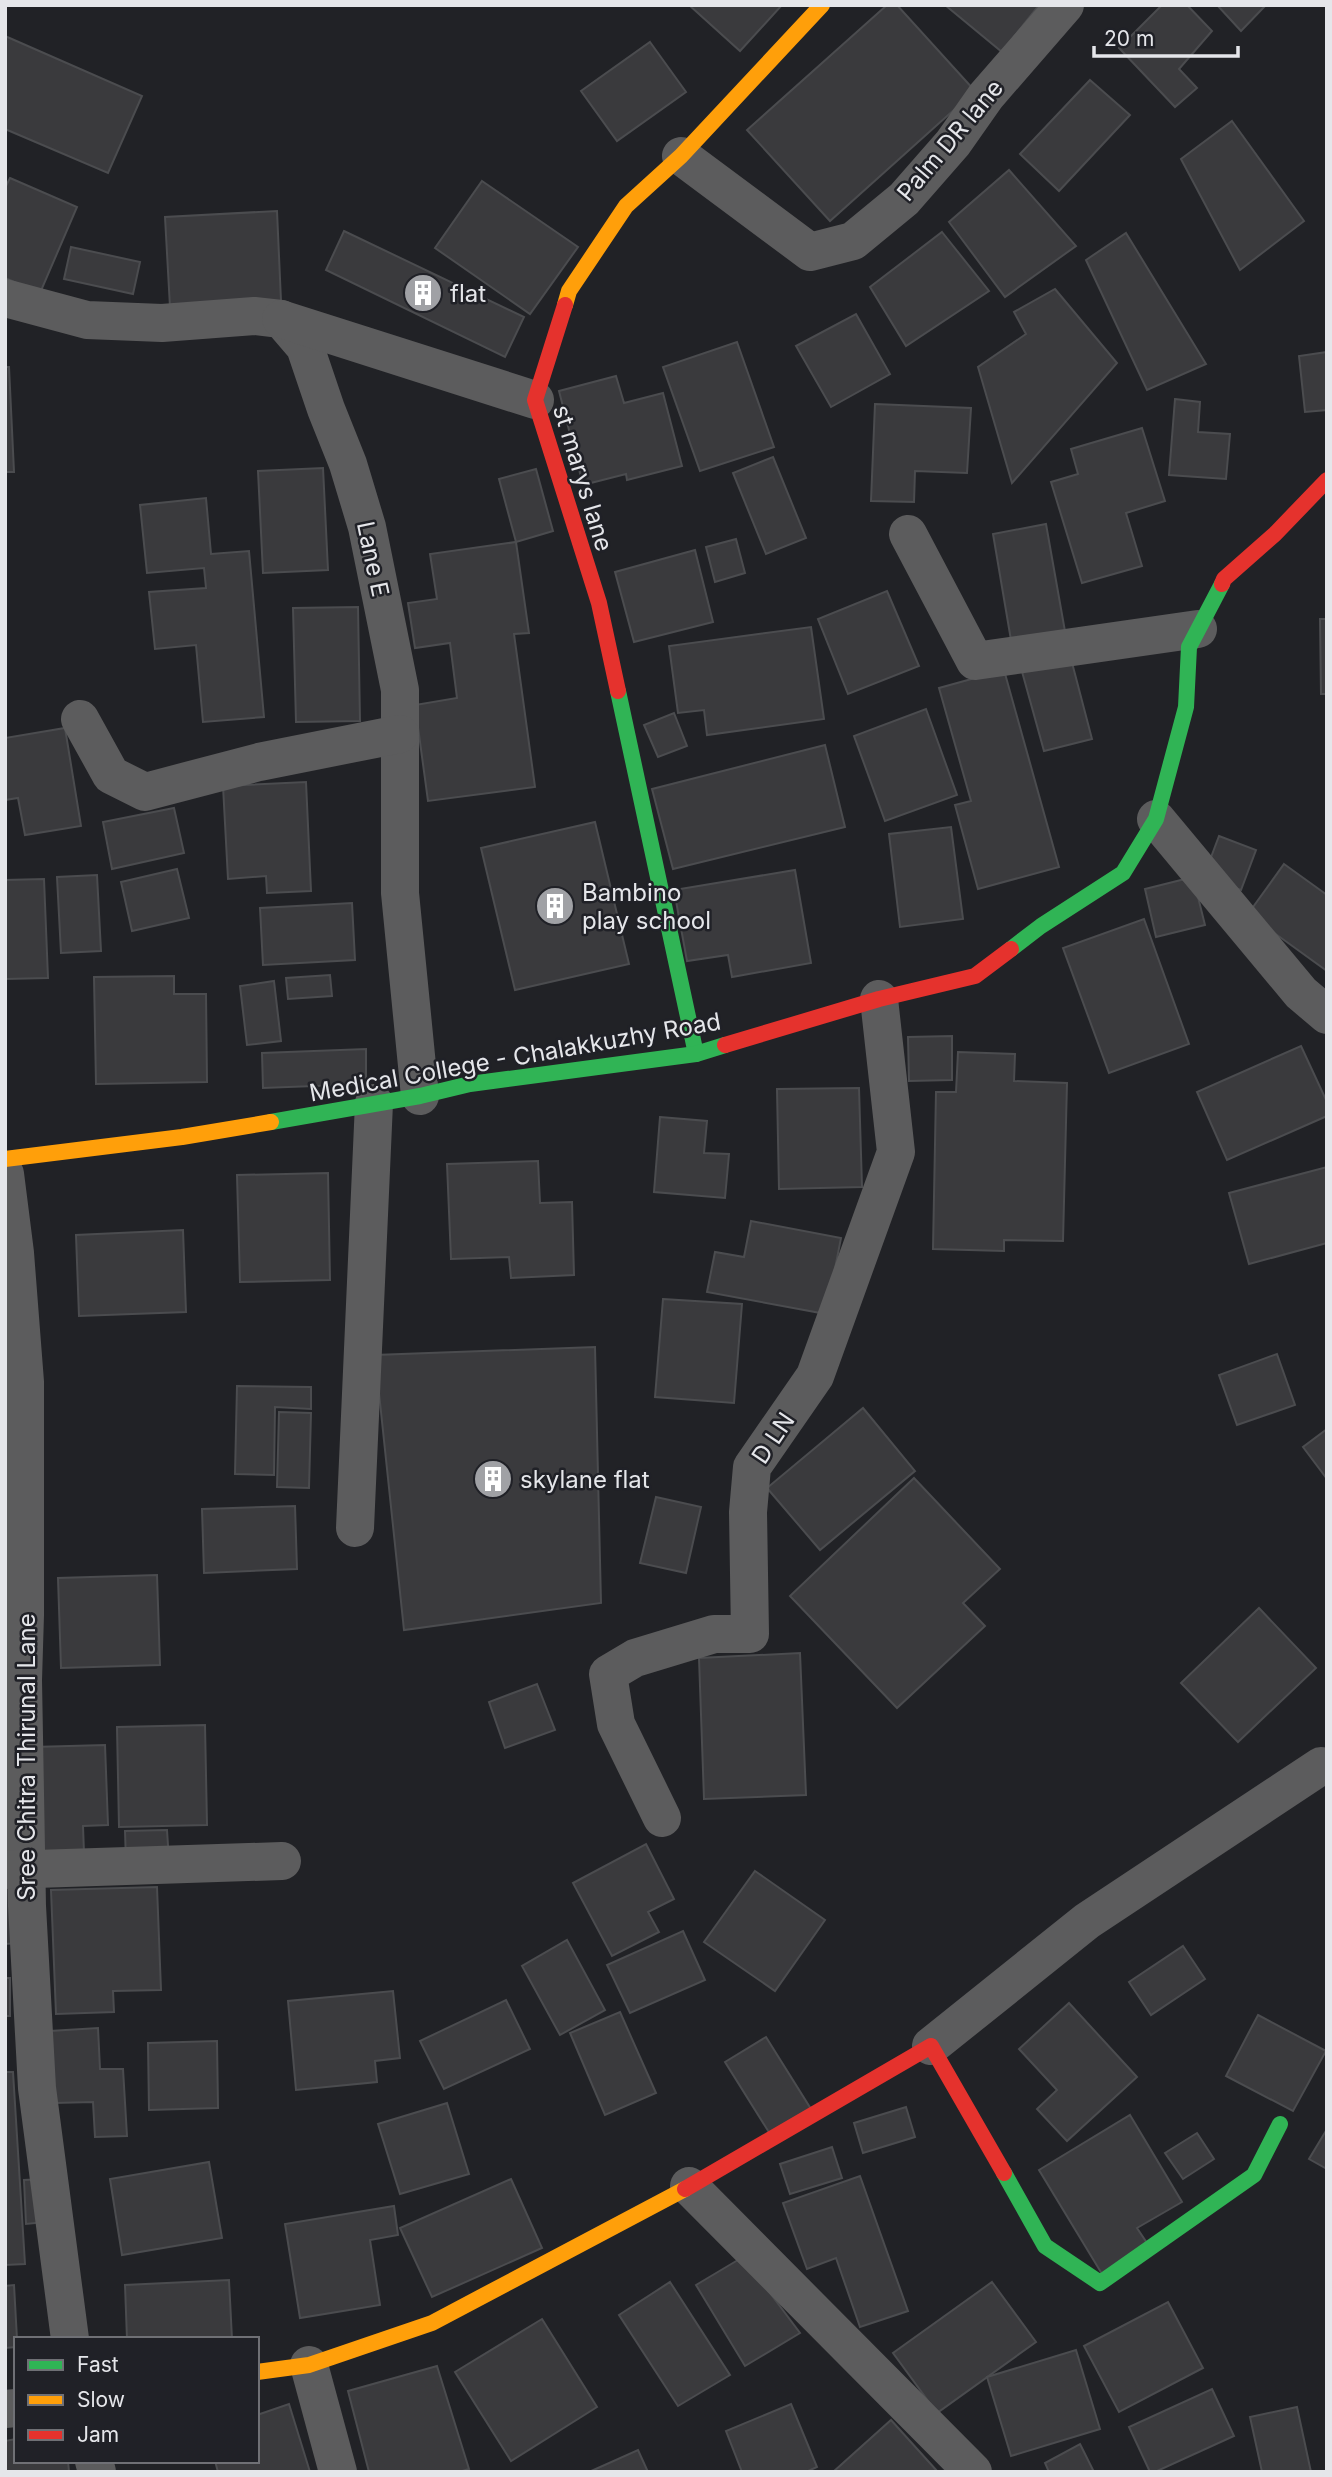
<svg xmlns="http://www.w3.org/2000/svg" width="1332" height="2477" viewBox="0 0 1332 2477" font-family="Inter,sans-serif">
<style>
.building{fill:#3a3a3d;stroke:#4b4c4f;stroke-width:2}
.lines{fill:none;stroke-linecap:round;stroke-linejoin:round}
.street{stroke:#5c5c5d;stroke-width:38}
.fast{stroke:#30b455;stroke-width:16}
.slow{stroke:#ff9f0a;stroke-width:16}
.jam{stroke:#e5322d;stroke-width:16}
.labels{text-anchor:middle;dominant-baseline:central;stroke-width:5;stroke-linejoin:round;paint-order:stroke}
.street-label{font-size:24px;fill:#e5e6ea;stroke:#202127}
.poi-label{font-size:24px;fill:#e5e6ea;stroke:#202127;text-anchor:start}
</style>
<rect width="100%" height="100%" fill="#212226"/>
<g class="building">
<polygon points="689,5 782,5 740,51"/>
<polygon points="887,5 897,5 975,91 830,221 747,130"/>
<polygon points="945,5 1039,5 1002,52"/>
<polygon points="1162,5 1187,5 1212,31 1179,69 1197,88 1175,107 1119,48"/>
<polygon points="1217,5 1266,5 1241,31"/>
<polygon points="5,36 142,96 108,173 5,129"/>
<polygon points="650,42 686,92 617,141 581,91"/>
<polygon points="1090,80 1130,115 1059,191 1020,154"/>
<polygon points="1232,121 1304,221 1240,270 1181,159"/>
<polygon points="1009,170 1076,246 1005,297 949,222"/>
<polygon points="10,178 77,207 40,293 5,278 5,188"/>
<polygon points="482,181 578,247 530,314 435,248"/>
<polygon points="277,211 281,301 170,307 165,217"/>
<polygon points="344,231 524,317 505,357 326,270"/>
<polygon points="942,232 989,291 906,346 870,287"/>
<polygon points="1126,233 1206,364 1147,390 1086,260"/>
<polygon points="71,247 140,262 133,294 64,279"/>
<polygon points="1055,289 1117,363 1012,483 978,367 1026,334 1014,312"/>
<polygon points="856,314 890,374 831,407 796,346"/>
<polygon points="737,342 774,447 700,471 663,367"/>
<polygon points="1327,352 1327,410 1305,412 1299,356"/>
<polygon points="5,367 9,367 14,472 5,472"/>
<polygon points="616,376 624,403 663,393 682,466 627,480 626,474 583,485 559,391"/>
<polygon points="1175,399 1200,402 1198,432 1230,434 1226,479 1169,475"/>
<polygon points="875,404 971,408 967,473 915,471 914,502 871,501"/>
<polygon points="1142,428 1165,501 1126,513 1142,566 1082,583 1051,482 1078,474 1071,449"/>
<polygon points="773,457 806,538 766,554 733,473"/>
<polygon points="323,468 328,570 263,573 258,471"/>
<polygon points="536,469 553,531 516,542 499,479"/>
<polygon points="206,498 211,554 249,551 264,717 203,722 196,645 155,649 149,592 206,588 204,568 147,573 140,505"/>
<polygon points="1046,524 1066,637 1012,646 993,534"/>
<polygon points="736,539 745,573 715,582 706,547"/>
<polygon points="516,542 529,633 514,634 535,787 428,801 415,705 457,698 450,643 415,648 408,603 437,599 430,554"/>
<polygon points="695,550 713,622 634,642 615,572"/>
<polygon points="887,591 919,666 848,694 818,619"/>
<polygon points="358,607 360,721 296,722 293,608"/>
<polygon points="1320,619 1327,619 1327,694 1321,694"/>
<polygon points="811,627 824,719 707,735 704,710 678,713 669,646"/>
<polygon points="1070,655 1092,739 1044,751 1021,668"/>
<polygon points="1004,670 1059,867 978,889 955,805 971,801 939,688"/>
<polygon points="926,709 957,795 885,821 854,736"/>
<polygon points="674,713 687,746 658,757 644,725"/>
<polygon points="65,728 81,826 25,835 18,798 5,800 5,738"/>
<polygon points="825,745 845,827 673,869 652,789"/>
<polygon points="306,782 311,891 267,893 266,876 228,879 223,786"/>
<polygon points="174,808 184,853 112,869 103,822"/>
<polygon points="595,822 629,964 515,990 481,848"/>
<polygon points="951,827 963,919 900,927 889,834"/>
<polygon points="1219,836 1256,850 1241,890 1204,876"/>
<polygon points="1284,864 1327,895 1327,971 1248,914"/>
<polygon points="177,869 189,918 132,931 121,882"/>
<polygon points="795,870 811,963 732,977 728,955 687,961 674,890"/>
<polygon points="97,875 101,951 61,953 57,877"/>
<polygon points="1193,877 1205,925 1156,937 1145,889"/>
<polygon points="44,879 48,978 5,979 5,880"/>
<polygon points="352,903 355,960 263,965 260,908"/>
<polygon points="1144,919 1189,1044 1109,1073 1063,948"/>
<polygon points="330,975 332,996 288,999 286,978"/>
<polygon points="174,976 174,994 206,994 207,1082 96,1084 94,977"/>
<polygon points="274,981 281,1041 247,1045 240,986"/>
<polygon points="952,1036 952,1080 909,1081 908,1037"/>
<polygon points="1301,1046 1327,1102 1327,1116 1227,1160 1197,1092"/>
<polygon points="366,1049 366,1084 263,1088 262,1053"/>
<polygon points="958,1052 1015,1054 1014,1081 1067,1083 1063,1241 1004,1240 1004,1251 933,1249 936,1092 956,1092"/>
<polygon points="859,1088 862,1187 779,1189 777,1089"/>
<polygon points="660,1117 707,1121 704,1153 729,1154 725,1198 654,1192"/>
<polygon points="538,1161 540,1203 572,1202 574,1275 511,1278 509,1257 451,1259 447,1164"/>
<polygon points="1327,1167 1327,1243 1249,1264 1229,1193"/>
<polygon points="328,1173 330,1280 240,1282 237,1175"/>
<polygon points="751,1221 841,1238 826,1314 707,1292 715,1252 744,1257"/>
<polygon points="183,1230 186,1312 79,1316 76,1235"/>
<polygon points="663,1299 742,1304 734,1403 655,1397"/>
<polygon points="595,1347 601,1603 404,1630 375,1355"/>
<polygon points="1277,1354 1295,1405 1237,1425 1219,1375"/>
<polygon points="237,1386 311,1387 311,1409 275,1407 274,1475 235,1474"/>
<polygon points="863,1408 915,1471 820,1550 767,1488"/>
<polygon points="279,1412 311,1413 309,1488 277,1487"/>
<polygon points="1327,1429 1327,1479 1303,1447"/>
<polygon points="914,1478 1000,1569 963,1603 985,1626 897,1708 790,1596"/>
<polygon points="656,1497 701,1507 686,1573 640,1563"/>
<polygon points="295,1506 297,1569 204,1573 202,1509"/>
<polygon points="157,1575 160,1665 61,1668 58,1578"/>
<polygon points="1259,1608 1316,1668 1238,1742 1181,1683"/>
<polygon points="800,1653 806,1795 704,1799 699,1658"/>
<polygon points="537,1684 555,1730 505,1748 489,1702"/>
<polygon points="205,1725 207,1825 119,1827 117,1727"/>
<polygon points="105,1745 108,1825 83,1826 84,1853 37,1855 33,1747"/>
<polygon points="167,1830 169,1861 126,1863 125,1831"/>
<polygon points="646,1844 674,1899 648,1912 659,1932 612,1956 573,1883"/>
<polygon points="755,1871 825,1920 775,1991 704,1942"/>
<polygon points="5,1883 14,1883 19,1943 5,1944"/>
<polygon points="157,1887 161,1990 113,1991 114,2012 56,2014 51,1890"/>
<polygon points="683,1931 705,1980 630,2013 607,1965"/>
<polygon points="567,1940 605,2010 560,2035 522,1966"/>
<polygon points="1183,1946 1205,1979 1151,2015 1129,1982"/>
<rect x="5" y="1978" width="5" height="38"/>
<polygon points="393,1991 400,2058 375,2061 377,2082 296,2090 288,2001"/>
<polygon points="506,2000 530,2049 444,2089 420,2041"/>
<polygon points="1069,2003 1137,2077 1067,2141 1037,2109 1057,2090 1019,2049"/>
<polygon points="620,2012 656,2093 605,2115 570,2033"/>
<polygon points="1258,2015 1326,2051 1293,2111 1226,2076"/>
<polygon points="98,2028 100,2069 123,2069 127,2136 95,2137 93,2102 54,2103 50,2031"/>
<polygon points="766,2037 811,2109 770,2134 725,2062"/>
<polygon points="217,2041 218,2108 149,2110 148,2043"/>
<polygon points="5,2072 13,2072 25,2264 5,2265"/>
<polygon points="447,2103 469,2174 400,2194 378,2124"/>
<polygon points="906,2107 915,2137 863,2153 854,2123"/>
<polygon points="1130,2115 1182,2202 1137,2228 1149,2246 1102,2274 1039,2170"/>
<polygon points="1327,2129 1327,2169 1309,2159"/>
<polygon points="1197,2133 1214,2159 1183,2179 1165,2153"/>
<polygon points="832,2147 842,2178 790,2194 780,2164"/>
<polygon points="209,2162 222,2238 122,2255 110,2179"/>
<polygon points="860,2176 908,2311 860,2327 836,2258 807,2269 783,2203"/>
<polygon points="43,2179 45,2222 26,2224 24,2180"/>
<polygon points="511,2179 542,2248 432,2297 400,2228"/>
<polygon points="394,2206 398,2235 370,2240 380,2305 300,2318 285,2224"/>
<polygon points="743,2257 800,2333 745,2366 696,2285"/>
<polygon points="229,2280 232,2339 127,2339 125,2285"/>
<polygon points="670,2282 730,2375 678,2406 619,2315"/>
<polygon points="992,2282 1036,2342 937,2413 893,2353"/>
<polygon points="14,2285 17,2339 16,2347 5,2348 5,2286"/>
<polygon points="1168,2302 1203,2368 1119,2412 1084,2346"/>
<polygon points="542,2319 597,2407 511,2461 455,2372"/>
<polygon points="1076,2350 1100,2429 1011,2456 987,2377"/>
<polygon points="437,2366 469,2469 459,2472 369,2472 348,2391"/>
<polygon points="1212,2389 1234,2436 1155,2472 1150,2472 1129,2427"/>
<polygon points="289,2404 310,2472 218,2472 215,2461 257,2461 257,2415"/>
<polygon points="791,2404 817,2467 806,2472 742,2472 726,2431"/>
<polygon points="1297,2407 1311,2472 1262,2472 1250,2417"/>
<polygon points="891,2420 938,2472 833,2472"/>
<polygon points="16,2439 16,2461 68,2461 69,2472 5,2472 5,2441"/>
<polygon points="1080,2444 1094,2472 1049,2472 1045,2463"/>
<polygon points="638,2450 648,2472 589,2472"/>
</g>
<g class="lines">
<g class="street">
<polyline points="681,156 810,252 853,241 904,199 953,143 986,96 1065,5"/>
<polyline points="5,298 87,320 162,323 254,316 281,319 305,347 326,409 348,464 367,527 400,690 400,893 420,1096"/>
<polyline points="281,319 535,400"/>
<polyline points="908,534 975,661 1198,629"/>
<polyline points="80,719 111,775 145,792 259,762 400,734"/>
<polyline points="1156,819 1301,993 1327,1015"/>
<polyline points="5,1174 15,1253 25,1382 25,1615 23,1680 27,1906 37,2088 70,2339"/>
<polyline points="355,1528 374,1103"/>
<polyline points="662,1818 616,1724 608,1674 635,1658 714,1634 750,1634 748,1512 752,1467 815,1376 896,1152 879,999"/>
<polyline points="5,1870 282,1861"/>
<polyline points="931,2046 1087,1921 1321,1766 1327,1767"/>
<polyline points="689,2186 973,2472"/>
<polyline points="309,2365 338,2472"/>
<polyline points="5,2409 16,2408"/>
<polyline points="94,2461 97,2472"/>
</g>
<g class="fast">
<polyline points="618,691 696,1054"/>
<polyline points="1011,949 1041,926 1123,873 1156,819 1186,707 1189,647 1222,584"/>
<polyline points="271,1122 420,1096 470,1084 696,1054 725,1045"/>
<polyline points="1004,2173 1045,2246 1100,2283 1254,2175 1280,2124"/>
</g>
<g class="slow">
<polyline points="565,305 569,291 626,206 681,156 822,5"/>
<polyline points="5,1159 182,1137 271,1122"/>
<polyline points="257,2372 309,2365 432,2323 685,2189"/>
</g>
<g class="jam">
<polyline points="565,305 535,400 599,603 618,691"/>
<polyline points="1222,584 1224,579 1275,534 1327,480"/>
<polyline points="725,1045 879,999 975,976 1011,949"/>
<polyline points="685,2189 931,2046 1004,2173"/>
</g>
</g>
<defs>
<symbol id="building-disc" viewBox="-11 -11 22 22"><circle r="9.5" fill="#a0a1a5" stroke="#202127"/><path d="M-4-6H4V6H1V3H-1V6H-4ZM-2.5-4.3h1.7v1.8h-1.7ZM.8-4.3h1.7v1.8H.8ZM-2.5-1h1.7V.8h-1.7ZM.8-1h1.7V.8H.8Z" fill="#fff"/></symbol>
</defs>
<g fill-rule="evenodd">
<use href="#building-disc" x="401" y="271" width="44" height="44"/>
<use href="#building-disc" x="533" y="884" width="44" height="44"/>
<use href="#building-disc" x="471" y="1457" width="44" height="44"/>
</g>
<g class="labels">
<g class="street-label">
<text transform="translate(950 140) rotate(-50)">Palm DR lane</text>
<text transform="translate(583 478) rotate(73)">st marys lane</text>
<text transform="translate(373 559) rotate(78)">Lane E</text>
<text transform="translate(515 1057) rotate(-10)">Medical College - Chalakkuzhy Road</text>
<text transform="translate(773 1438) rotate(-56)">D LN</text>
<text transform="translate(26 1757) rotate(-90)">Sree Chitra Thirunal Lane</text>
</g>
<g class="poi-label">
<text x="450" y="293">flat</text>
<text x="582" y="892">Bambino<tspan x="582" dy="28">play school</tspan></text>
<text x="520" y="1479">skylane flat</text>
</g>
</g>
<rect width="1332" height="2477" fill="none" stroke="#e5e6ea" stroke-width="14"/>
<rect x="14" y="2337" width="245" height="126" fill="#202127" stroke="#6f7075" stroke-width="2"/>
<rect x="28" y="2360" width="35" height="10" fill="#30b455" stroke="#6f7075" stroke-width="2"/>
<text x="77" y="2372" font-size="21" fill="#e5e6ea">Fast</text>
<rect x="28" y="2395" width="35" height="10" fill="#ff9f0a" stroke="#6f7075" stroke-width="2"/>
<text x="77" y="2407" font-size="21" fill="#e5e6ea">Slow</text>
<rect x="28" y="2430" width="35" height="10" fill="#e5322d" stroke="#6f7075" stroke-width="2"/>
<text x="77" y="2442" font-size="21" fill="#e5e6ea">Jam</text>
<path d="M1094 46v10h144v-10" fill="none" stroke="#e5e6ea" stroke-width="3.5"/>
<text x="1104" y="46" font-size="21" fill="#e5e6ea" stroke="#202127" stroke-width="5" paint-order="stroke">20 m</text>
</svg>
